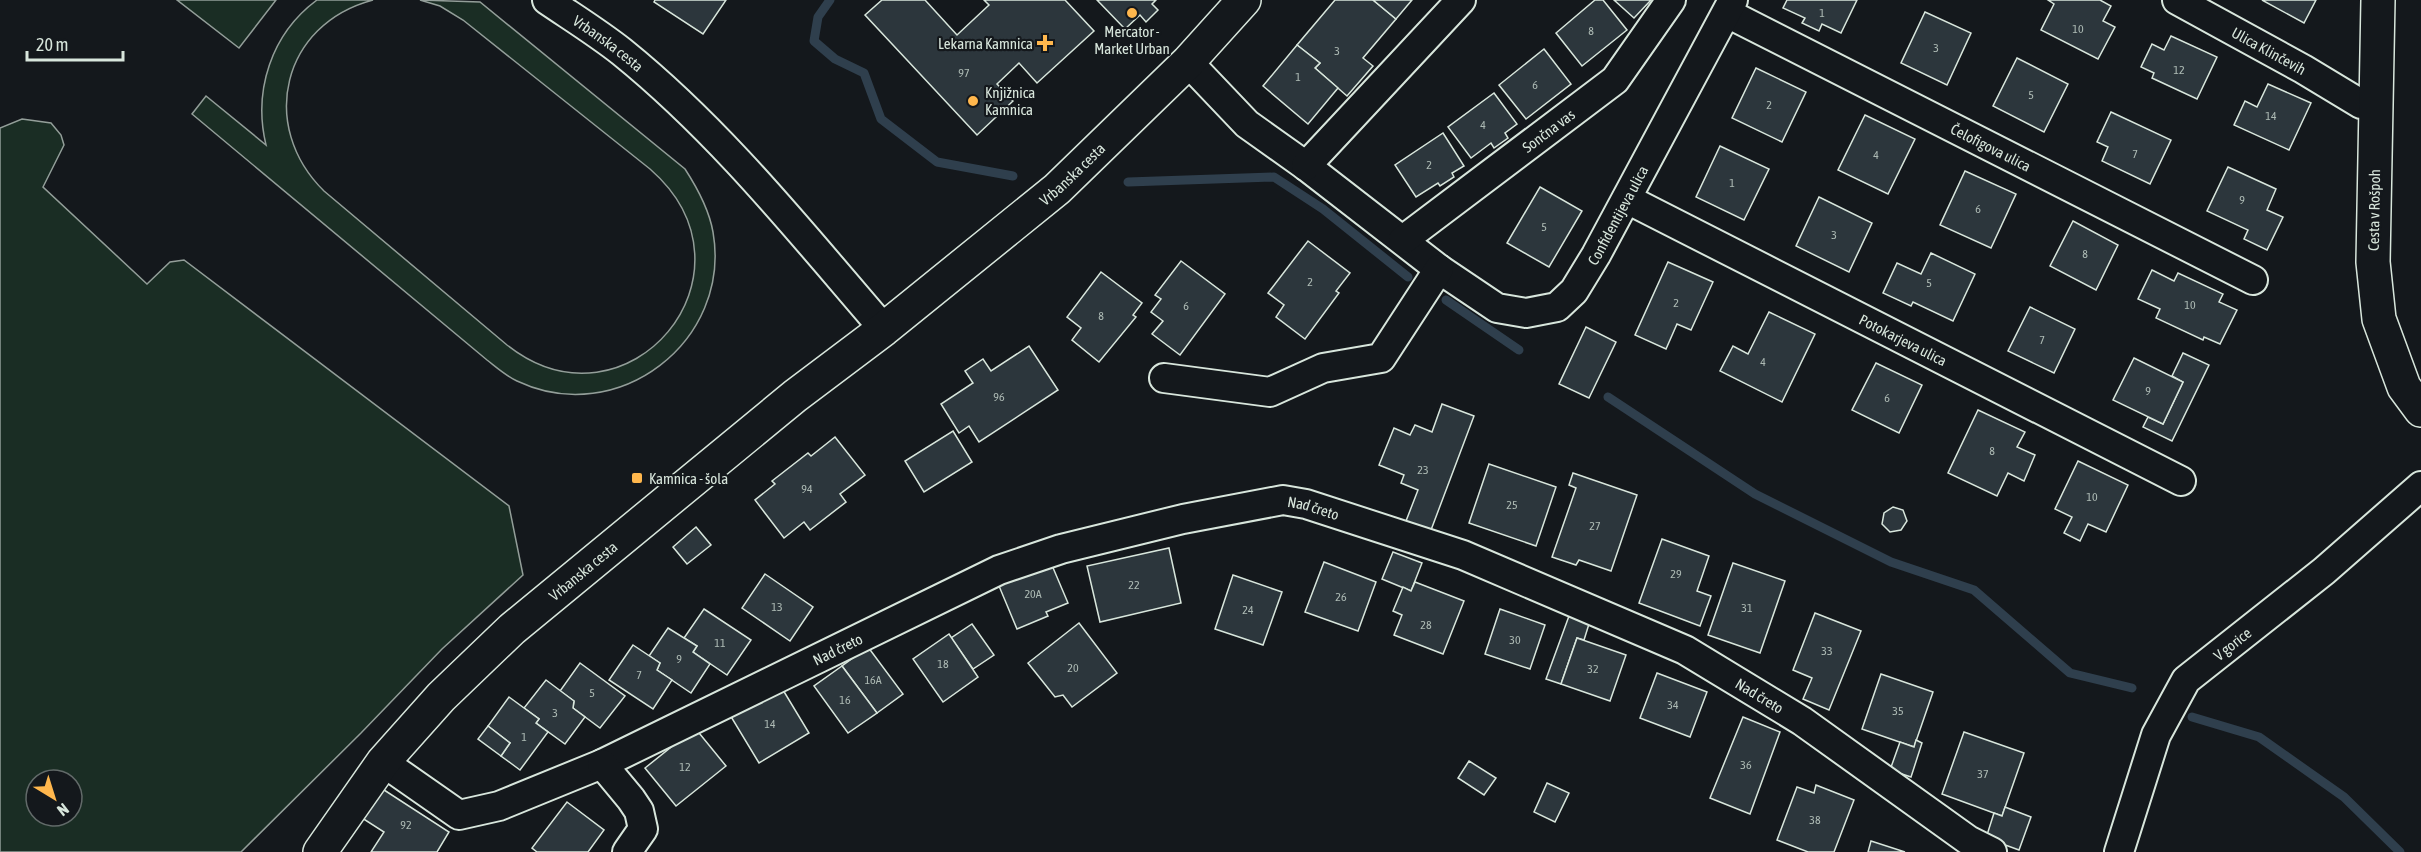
<svg xmlns="http://www.w3.org/2000/svg" width="2421" height="852" viewBox="0 0 2421 852" font-family="'Asap Condensed',sans-serif">
<style>
.green{fill:#1a2d24;stroke:#939e99;stroke-width:1.5;fill-rule:evenodd}
.lines{fill:none;stroke-linecap:round;stroke-linejoin:round}
.stream{stroke:#2f3f4d;stroke-width:9}
.building{fill:#2c363c;stroke:#d8e6dc;stroke-width:1.5}
.minor-casing{stroke:#d8e6dc;stroke-width:32}
.tertiary-casing{stroke:#d8e6dc;stroke-width:36}
.minor{stroke:#14181c;stroke-width:28}
.tertiary{stroke:#14181c;stroke-width:33}
.poi-dot{fill:#ffb74d;stroke:#14181c;stroke-width:2}
.labels{text-anchor:middle;dominant-baseline:central;stroke-width:4.5;stroke-linejoin:round;paint-order:stroke}
.number-label{font-size:12px;fill:#adbab4}
.poi-label{font-size:15px;fill:#d8e6dc;stroke:#14181c;text-anchor:start}
.street-label{font-size:15px;fill:#d8e6dc;stroke:#14181c}
</style>
<rect width="100%" height="100%" fill="#14181c"/>
<g class="green">
<polygon points="177,0 276,0 239,48"/>
<path d="M317,0H373C282,24 258,126 324,191L507,345C627,440 769,273 650,169L463,20L440,6L420,0L480,2L685,169C698,189 709,209 713,232C732,341 618,429 517,381C506,376 496,367 487,360L192,114L206,96L266,145C253,91 271,34 317,0Z"/>
<path d="M22,119L51,123L61,135L64,145L43,187L147,284L170,262L184,260L509,506L523,575L442,649L361,733L241,852H0V128ZM36,780H72V816H36Z"/>
</g>
<g class="lines">
<g class="stream">
<polyline points="830,0 818,17 814,41 835,59 864,73 881,119 937,162 1013,176"/>
<polyline points="1128,182 1274,177 1323,209 1408,277"/>
<polyline points="1446,300 1519,350"/>
<polyline points="1608,397 1755,494 1891,562 1974,590 2070,673 2132,688"/>
<polyline points="2192,717 2259,737 2344,797 2400,852"/>
</g>
</g>
<g class="building">
<polygon points="655,0 726,0 703,34 654,2"/>
<polygon points="882,0 925,0 957,35 989,5 984,0 1065,0 1094,31 1037,83 1019,63 997,84 1013,101 977,135 865,15"/>
<polygon points="1097,0 1156,0 1152,4 1158,10 1146,22 1140,15 1125,29"/>
<polygon points="1335,0 1373,0 1396,19 1363,58 1373,66 1347,96 1315,68 1320,63 1297,45"/>
<polygon points="1373,0 1412,0 1396,19"/>
<polygon points="1595,0 1603,0 1627,30 1582,66 1556,33"/>
<polygon points="1614,0 1651,0 1634,18"/>
<polygon points="1787,0 1857,0 1841,33 1822,24 1819,31 1802,23 1805,18 1783,8"/>
<polygon points="2048,0 2100,0 2111,6 2103,21 2115,27 2098,59 2041,30 2054,4"/>
<polygon points="2262,0 2316,0 2304,23"/>
<polygon points="1925,12 1971,33 1947,85 1901,63"/>
<polygon points="2171,36 2217,57 2197,99 2152,78 2154,73 2141,67 2152,44 2164,50"/>
<polygon points="1297,45 1320,63 1315,68 1338,88 1308,124 1263,86"/>
<polygon points="1544,49 1571,84 1526,119 1499,85"/>
<polygon points="2017,58 2068,84 2044,132 1993,106"/>
<polygon points="1756,68 1806,92 1782,142 1732,118"/>
<polygon points="2268,84 2311,103 2289,150 2234,125 2245,101 2257,107"/>
<polygon points="1494,93 1517,124 1505,133 1508,138 1494,148 1491,143 1471,158 1448,127"/>
<polygon points="2111,112 2171,140 2150,184 2102,161 2108,147 2097,142"/>
<polygon points="1865,115 1915,139 1888,194 1838,170"/>
<polygon points="1443,133 1464,166 1452,173 1454,177 1440,186 1438,183 1416,197 1395,165"/>
<polygon points="1720,146 1769,169 1744,220 1696,197"/>
<polygon points="2228,167 2276,189 2267,210 2283,217 2267,250 2244,239 2248,230 2207,211"/>
<polygon points="1965,171 2016,194 1991,248 1940,225"/>
<polygon points="1540,187 1582,211 1549,267 1507,243"/>
<polygon points="1819,197 1872,223 1849,272 1796,246"/>
<polygon points="2073,221 2118,245 2096,290 2050,266"/>
<polygon points="1308,241 1350,273 1336,291 1339,293 1305,339 1276,317 1284,305 1268,293"/>
<polygon points="1931,253 1975,274 1953,321 1913,302 1911,306 1883,293 1897,263 1921,274"/>
<polygon points="1181,261 1225,294 1180,355 1152,334 1163,321 1151,312 1161,299 1155,295"/>
<polygon points="1668,262 1713,282 1691,330 1677,324 1666,349 1635,335"/>
<polygon points="2152,270 2174,281 2178,273 2223,294 2219,302 2237,310 2220,344 2204,337 2203,340 2156,318 2160,309 2138,299"/>
<polygon points="1101,272 1142,303 1133,315 1136,317 1099,362 1072,340 1081,328 1067,317"/>
<polygon points="2030,307 2075,329 2054,373 2008,351"/>
<polygon points="1769,312 1815,334 1782,402 1720,371 1733,346 1748,354"/>
<polygon points="1586,327 1616,342 1589,398 1559,384"/>
<polygon points="1029,346 1058,390 979,442 969,426 959,433 941,404 973,383 965,371 983,359 991,371"/>
<polygon points="2183,353 2209,365 2172,441 2143,427 2148,417 2163,424 2183,382 2172,376"/>
<polygon points="2134,358 2183,382 2163,424 2113,400"/>
<polygon points="1876,363 1922,385 1899,433 1852,410"/>
<polygon points="1442,404 1474,416 1431,530 1406,521 1418,490 1401,483 1404,475 1379,465 1394,428 1410,435 1415,425 1432,432"/>
<polygon points="1978,410 2025,432 2017,447 2035,455 2024,481 2008,473 1997,496 1948,473"/>
<polygon points="953,431 972,462 924,492 905,461"/>
<polygon points="835,437 865,475 840,494 846,502 810,530 804,522 784,538 755,500 775,484 772,481 808,453 811,456"/>
<polygon points="2078,461 2128,485 2106,532 2088,524 2080,541 2064,533 2072,517 2055,509"/>
<polygon points="1489,464 1556,487 1536,546 1469,523"/>
<polygon points="1573,473 1637,495 1611,571 1579,560 1576,565 1552,557 1576,488 1569,485"/>
<polygon points="1893,507 1903,510 1907,521 1901,530 1890,532 1882,524 1884,513"/>
<polygon points="696,527 711,545 687,564 673,547"/>
<polygon points="1662,539 1709,556 1697,591 1711,596 1700,626 1639,603"/>
<polygon points="1169,548 1181,603 1100,622 1087,566"/>
<polygon points="1393,552 1422,563 1411,591 1382,579"/>
<polygon points="1324,562 1376,582 1358,631 1305,612"/>
<polygon points="1051,563 1068,603 1046,612 1048,616 1017,629 999,586"/>
<polygon points="1733,563 1785,581 1760,653 1708,635"/>
<polygon points="765,574 813,607 790,641 742,608"/>
<polygon points="1233,575 1282,592 1263,645 1215,629"/>
<polygon points="1415,582 1464,601 1443,654 1394,635 1402,615 1393,611 1403,587 1411,591"/>
<polygon points="704,609 751,640 727,675 693,652 697,646 684,638"/>
<polygon points="1500,609 1545,625 1530,669 1485,654"/>
<polygon points="1815,613 1861,631 1829,710 1803,699 1812,678 1793,670"/>
<polygon points="1569,616 1589,624 1584,640 1577,638 1561,684 1546,679"/>
<polygon points="1079,623 1117,673 1072,707 1063,695 1055,697 1028,663"/>
<polygon points="972,624 994,655 973,669 951,638"/>
<polygon points="668,628 697,646 693,652 710,664 691,693 657,670 660,663 649,656"/>
<polygon points="949,634 978,677 943,702 913,659"/>
<polygon points="1577,638 1626,655 1610,701 1561,684"/>
<polygon points="633,645 660,663 657,670 672,680 653,709 609,680"/>
<polygon points="868,647 903,694 877,713 842,666"/>
<polygon points="580,663 625,696 600,728 573,708 574,701 560,691"/>
<polygon points="842,666 877,713 848,733 814,686"/>
<polygon points="1657,673 1707,692 1690,737 1640,718"/>
<polygon points="1881,674 1933,692 1914,747 1862,729"/>
<polygon points="546,680 574,701 573,708 585,717 565,744 536,723 539,719 524,708"/>
<polygon points="780,685 809,733 759,763 730,715"/>
<polygon points="509,697 539,719 536,723 548,732 520,770 501,756 510,743 488,726"/>
<polygon points="1743,717 1780,732 1750,814 1710,798"/>
<polygon points="488,726 510,743 501,756 478,739"/>
<polygon points="695,728 726,766 676,806 645,768"/>
<polygon points="1964,732 2024,753 2002,816 1942,794"/>
<polygon points="1916,740 1922,743 1911,777 1890,770 1900,742 1914,747"/>
<polygon points="1469,761 1496,778 1484,795 1458,778"/>
<polygon points="1547,783 1569,793 1555,822 1534,812"/>
<polygon points="1816,785 1854,800 1834,852 1808,852 1777,840 1797,787 1814,793"/>
<polygon points="381,788 449,832 437,852 371,852 384,832 362,818"/>
<polygon points="567,802 604,830 588,852 537,852 532,848"/>
<polygon points="2005,807 2031,817 2019,850 1986,838 1994,813 2002,816"/>
<polygon points="1871,841 1905,852 1868,852"/>
</g>
<g class="lines">
<defs>
<g id="minor">
<path id="s1" d="M547,0C572,17 598,33 622,52C721,132 801,233 884,329"/>
<path id="s2" d="M2177,0L2303,69L2361,104"/>
<path id="s3" d="M1727,13L2253,280"/>
<path id="s4" d="M1188,62L1247,124L1306,166L1439,269L1497,308L1526,313L1557,307L1574,291L1596,255L1733,0"/>
<polyline points="1306,166 1461,0"/>
<path id="s5" d="M1627,199L2181,481"/>
<path id="s6" d="M1403,240L1615,80L1671,0"/>
<polyline points="1164,378 1270,392 1323,368 1381,358 1439,269"/>
<path id="s7" d="M383,762L459,815L499,806L602,764L999,570L1061,549L1183,519L1283,500L1306,504L1463,555L1685,650L1802,721L1968,840L1992,852"/>
<polyline points="602,764 631,799 639,811 643,829 627,852"/>
<path id="s8" d="M2119,852L2156,735L2186,680L2324,571L2421,486"/>
</g>
<g id="tertiary">
<polyline points="2378,0 2373,262 2379,319 2404,387 2421,410"/>
<path id="s9" d="M320,852L383,762L441,697L512,629L795,396L884,329L1057,189L1188,62L1244,0"/>
</g>
</defs>
<use href="#minor" class="minor-casing"/>
<use href="#tertiary" class="tertiary-casing"/>
<use href="#minor" class="minor"/>
<use href="#tertiary" class="tertiary"/>
</g>
<g class="poi-dot">
<circle cx="1132" cy="13" r="6"/>
<path d="M1042 34h6v6h6v6h-6v6h-6v-6h-6v-6h6z"/>
<circle cx="973" cy="101" r="6"/>
<rect x="631" y="472" width="12" height="12" rx="3"/>
</g>
<g class="labels">
<g class="number-label">
<text x="1822" y="13">1</text>
<text x="2078" y="29">10</text>
<text x="1591" y="31">8</text>
<text x="1936" y="48">3</text>
<text x="1337" y="51">3</text>
<text x="2179" y="70">12</text>
<text x="964" y="73">97</text>
<text x="1298" y="77">1</text>
<text x="1535" y="85">6</text>
<text x="2031" y="95">5</text>
<text x="1769" y="105">2</text>
<text x="2271" y="116">14</text>
<text x="1483" y="125">4</text>
<text x="2135" y="154">7</text>
<text x="1876" y="155">4</text>
<text x="1429" y="165">2</text>
<text x="1732" y="183">1</text>
<text x="2242" y="200">9</text>
<text x="1978" y="209">6</text>
<text x="1544" y="227">5</text>
<text x="1834" y="235">3</text>
<text x="2085" y="254">8</text>
<text x="1310" y="282">2</text>
<text x="1929" y="283">5</text>
<text x="1676" y="303">2</text>
<text x="2190" y="305">10</text>
<text x="1186" y="306">6</text>
<text x="1101" y="316">8</text>
<text x="2042" y="340">7</text>
<text x="1763" y="362">4</text>
<text x="2148" y="391">9</text>
<text x="999" y="397">96</text>
<text x="1887" y="398">6</text>
<text x="1992" y="451">8</text>
<text x="1423" y="470">23</text>
<text x="807" y="489">94</text>
<text x="2092" y="497">10</text>
<text x="1512" y="505">25</text>
<text x="1595" y="526">27</text>
<text x="1676" y="574">29</text>
<text x="1134" y="585">22</text>
<text x="1033" y="594">20A</text>
<text x="1341" y="597">26</text>
<text x="777" y="607">13</text>
<text x="1747" y="608">31</text>
<text x="1248" y="610">24</text>
<text x="1426" y="625">28</text>
<text x="1515" y="640">30</text>
<text x="720" y="643">11</text>
<text x="1827" y="651">33</text>
<text x="679" y="659">9</text>
<text x="943" y="664">18</text>
<text x="1073" y="668">20</text>
<text x="1593" y="669">32</text>
<text x="639" y="675">7</text>
<text x="873" y="680">16A</text>
<text x="592" y="693">5</text>
<text x="845" y="700">16</text>
<text x="1673" y="705">34</text>
<text x="1898" y="711">35</text>
<text x="555" y="713">3</text>
<text x="770" y="724">14</text>
<text x="524" y="737">1</text>
<text x="1746" y="765">36</text>
<text x="685" y="767">12</text>
<text x="1983" y="774">37</text>
<text x="1815" y="820">38</text>
<text x="406" y="825">92</text>
</g>
<g class="poi-label">
<text x="1132" y="31" text-anchor="middle">Mercator -<tspan x="1132" dy="17">Market Urban</tspan></text>
<text x="1033" y="43" text-anchor="end">Lekarna Kamnica</text>
<text x="985" y="92">Knjižnica<tspan x="985" dy="17">Kamnica</tspan></text>
<text x="649" y="478">Kamnica - šola</text>
</g>
<g class="street-label">
<text stroke="none"><textPath href="#s1" startOffset="75">Vrbanska cesta</textPath></text>
<text stroke="none"><textPath href="#s2" startOffset="105">Ulica Klinčevih</textPath></text>
<text stroke="none"><textPath href="#s6" startOffset="182">Sončna vas</textPath></text>
<text stroke="none"><textPath href="#s3" startOffset="296">Čelofigova ulica</textPath></text>
<text stroke="none"><textPath href="#s9" startOffset="1017">Vrbanska cesta</textPath></text>
<text transform="translate(2374 210) rotate(-89)">Cesta v Rošpoh</text>
<text stroke="none"><textPath href="#s4" startOffset="568">Confidentijeva ulica</textPath></text>
<text stroke="none"><textPath href="#s5" startOffset="310">Potokarjeva ulica</textPath></text>
<text stroke="none"><textPath href="#s7" startOffset="1011">Nad čreto</textPath></text>
<text stroke="none"><textPath href="#s9" startOffset="387">Vrbanska cesta</textPath></text>
<text stroke="none"><textPath href="#s8" startOffset="244">V gorice</textPath></text>
<text stroke="none"><textPath href="#s7" startOffset="507">Nad čreto</textPath></text>
<text stroke="none"><textPath href="#s7" startOffset="1497">Nad čreto</textPath></text>
</g>
</g>
<g transform="translate(54 798) rotate(142)"><circle r="28" fill="#14181c" stroke="#626a69" stroke-width="1.5"/>
<path d="M0-4.5L10 22L0 15L-10 22Z" fill="#ffb74d"/>
<text y="-9" font-size="16" font-weight="bold" text-anchor="middle" fill="#d8e6dc">N</text>
</g>
<path d="M27 51v9h96v-9" fill="none" stroke="#d8e6dc" stroke-width="3"/>
<text x="36" y="51" font-size="18" fill="#d8e6dc" stroke="#14181c" stroke-width="4.5" paint-order="stroke">20 m</text>
</svg>
